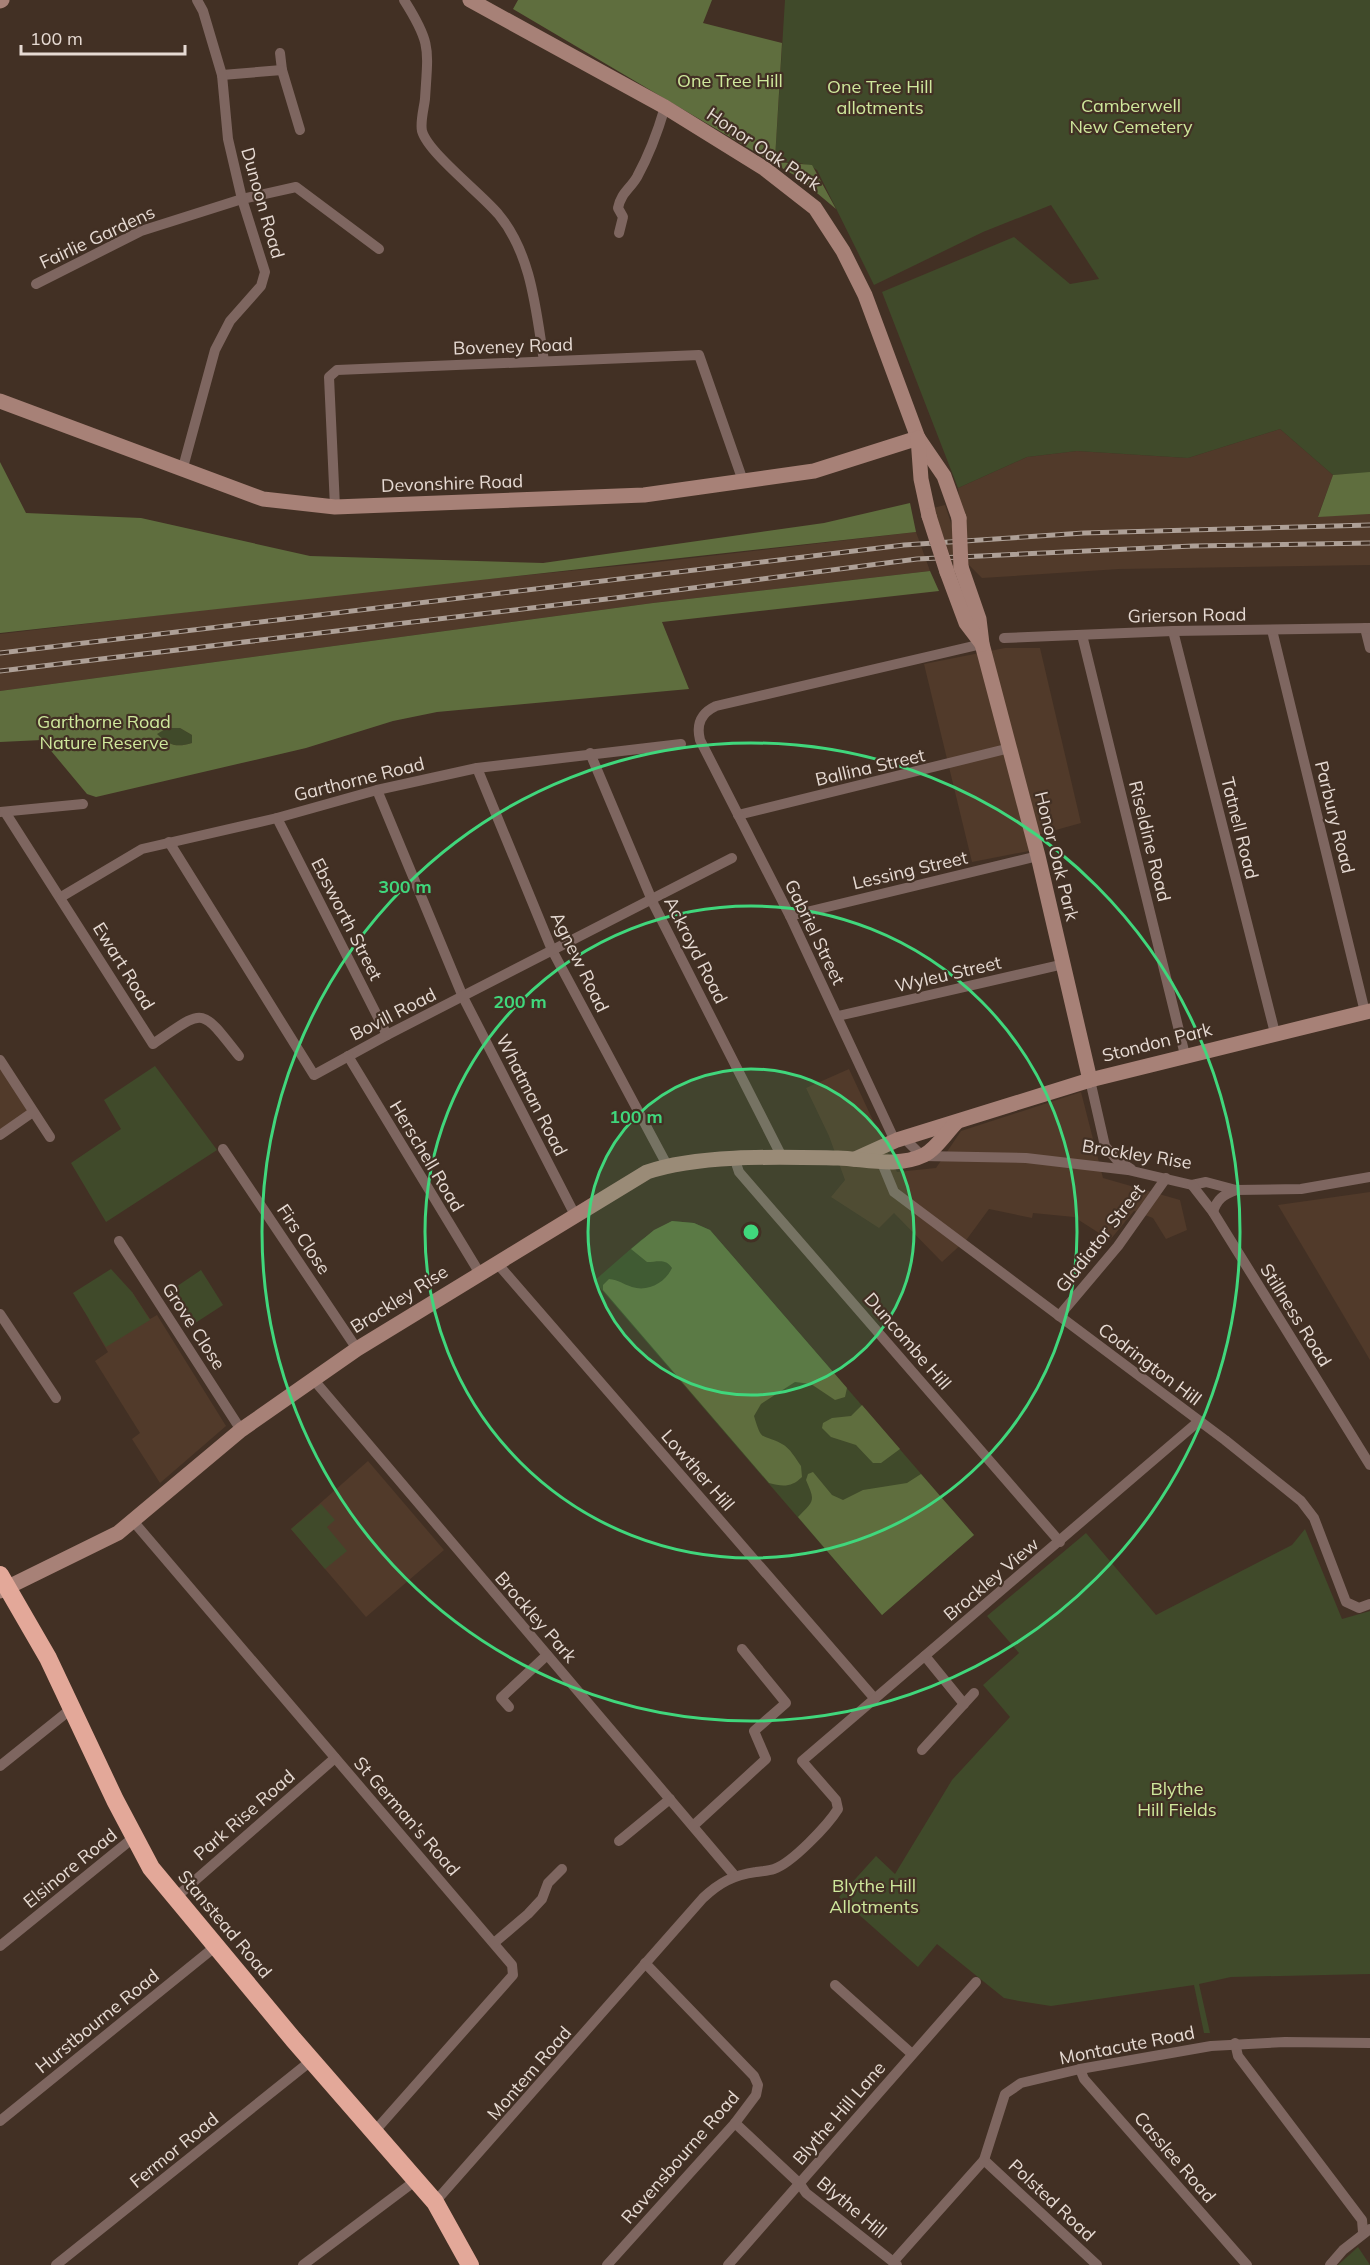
<svg xmlns="http://www.w3.org/2000/svg" width="1370" height="2265" viewBox="0 0 1370 2265" font-family="Mulish,sans-serif">
<style>
.built{fill:#513a2a}
.green{fill:#404a2a}
.forest{fill:#5f6e3e;fill-rule:evenodd}
.lines{fill:none;stroke-linecap:round;stroke-linejoin:round}
.street{stroke:#7e6660;stroke-width:10}
.secondary{stroke:#a78177;stroke-width:15}
.highway{stroke:#e3a899;stroke-width:18}
.rail-casing{stroke:#aea097;stroke-width:5}
.rail{stroke:#423024;stroke-width:3;stroke-dasharray:9;stroke-linecap:butt}
.secondary-bridge{stroke:#a78177;stroke-width:15}
.ring{fill:none;stroke:#40d77c;stroke-width:3}
.labels{text-anchor:middle;dominant-baseline:central;stroke-width:4.5;stroke-linejoin:round;paint-order:stroke}
.park-label{font-size:18px;fill:#cfe89c;stroke:#423024}
.street-label{font-size:18px;fill:#e6dad3;stroke:#423024}
.centre{fill:#40d77c;stroke:#423024;stroke-width:3}
.ring-label{font-size:18px;text-anchor:middle;font-weight:bold;fill:#40d77c;stroke:#423024;stroke-width:4.5;stroke-linejoin:round;paint-order:stroke}
</style>
<rect width="100%" height="100%" fill="#423024"/>
<g class="built">
<polygon points="1280,429 1333,475 1318,516 1370,514 1370,565 1119,569 982,578 967,563 958,488 1027,457 1077,451 1188,458"/>
<polygon points="945,505 954,532 955,569 933,508"/>
<polygon points="916,532 930,571 653,603 0,691 0,634 355,592 649,563"/>
<polygon points="1005,648 1040,648 1081,823 1027,838 1029,851 972,862 924,664"/>
<polygon points="0,1060 33,1112 0,1135"/>
<polygon points="849,1069 897,1172 936,1168 961,1131 1081,1092 1103,1178 1180,1200 1187,1230 1166,1239 1153,1218 1134,1211 1110,1240 1074,1217 1033,1213 1032,1218 989,1209 967,1239 942,1262 894,1213 879,1228 831,1197 845,1180 829,1136 806,1088"/>
<polygon points="1370,1192 1370,1360 1278,1205"/>
<polygon points="132,1292 150,1319 157,1315 226,1426 160,1483 132,1439 140,1433 95,1361 108,1352 89,1320"/>
<polygon points="368,1461 444,1550 366,1617 291,1529"/>
</g>
<g class="green">
<path d="M785,0H1370V473L1333,475L1280,429L1188,458L1077,451L1027,457L958,488L882,292L1014,237L1070,284L1099,279L1051,205L983,232L874,285L817,170C800,158 784,166 775,159Z"/>
<path d="M167,728H180L192,735V743C176,748 169,745 156,734Z"/>
<polygon points="155,1066 217,1150 106,1222 71,1163 121,1129 104,1100"/>
<polygon points="672,1221 694,1223 710,1230 974,1535 882,1615 594,1281 641,1240"/>
<polygon points="111,1269 132,1292 150,1320 106,1347 73,1293"/>
<polygon points="201,1270 223,1305 189,1327 167,1293"/>
<polygon points="321,1504 335,1520 327,1527 347,1551 325,1569 291,1529"/>
<polygon points="1305,1529 1342,1619 1370,1611 1370,1974 1231,1977 1199,1984 1210,2033 1204,2033 1194,1985 1051,2006 1019,2001 1004,1998 937,1944 918,1967 839,1897 876,1856 895,1874 952,1780 1010,1717 983,1685 1019,1653 987,1616 1086,1533 1156,1615 1292,1545"/>
<polygon points="1358,2247 1370,2265 1338,2265"/>
</g>
<g class="forest">
<polygon points="518,0 712,0 703,23 782,43 775,159 778,162 812,165 836,209 799,178 513,9"/>
<polygon points="0,462 26,513 141,518 310,556 543,563 824,523 910,503 916,532 0,633"/>
<polygon points="1370,472 1370,514 1318,517 1333,475"/>
<path d="M930,571L939,591L662,622L689,689L437,712L393,721L306,748L96,797L87,794L42,740L0,742V691L653,603ZM167,728H180L192,735V743C176,748 169,745 157,734Z"/>
<path d="M672,1221L694,1223L710,1230L847,1388L845,1397L835,1400L811,1384L795,1382L761,1404L754,1416C762,1443 761,1433 782,1444C790,1448 796,1459 801,1466L802,1477C792,1487 783,1487 769,1483L603,1290V1285L609,1279C619,1280 623,1284 632,1287C648,1292 665,1283 672,1268C666,1258 657,1262 647,1262L631,1249L654,1230Z"/>
<polygon points="862,1405 900,1449 881,1463 873,1463 856,1445 831,1437 822,1428 823,1423 832,1418 851,1416"/>
<path d="M813,1472L832,1495L843,1500L863,1490L907,1483L921,1474L974,1535L882,1615L798,1517C815,1500 815,1501 806,1480L808,1474Z"/>
</g>
<g class="lines">
<g class="street">
<path d="M404,0C432,44 428,49 425,99C424,108 420,122 422,131C428,153 483,195 499,215C532,255 536,312 544,361"/>
<polyline points="280,53 282,70 300,130"/>
<polyline points="222,75 282,70"/>
<path d="M619,233L623,217L618,208C621,193 630,189 637,177C649,155 658,131 665,107"/>
<polyline points="36,284 141,231 242,199 296,187 379,249"/>
<polyline points="182,471 215,350 230,321 261,286 265,272 242,199 228,139 222,75 203,11 197,0"/>
<polyline points="335,507 329,377 337,370 699,355 743,481"/>
<polyline points="1365,628 1370,648"/>
<polyline points="1272,630 1365,1012"/>
<polyline points="1173,631 1275,1033"/>
<polyline points="1082,635 1185,1055"/>
<polyline points="1004,638 1173,631 1370,628"/>
<polyline points="590,753 654,905 782,1157"/>
<polyline points="477,768 552,950 667,1165"/>
<polyline points="377,790 463,997 575,1215"/>
<polyline points="0,812 83,804"/>
<path d="M5,812L153,1044C205,1009 199,1005 239,1056"/>
<polyline points="738,815 1010,748"/>
<polyline points="277,818 387,1035"/>
<polyline points="169,842 314,1075 387,1035 732,858"/>
<polyline points="61,897 142,849 277,818 377,790 477,768 681,744"/>
<polyline points="790,916 1038,856"/>
<polyline points="838,1016 1064,964"/>
<polyline points="348,1056 479,1272"/>
<polyline points="0,1060 50,1137"/>
<polyline points="1090,1080 1105,1146 1117,1160 1131,1169"/>
<polyline points="0,1135 33,1112"/>
<polyline points="911,1136 909,1143 922,1156 1026,1158 1128,1170 1192,1185 1206,1182 1236,1190 1301,1189 1370,1177"/>
<path d="M895,1141L790,916L700,740C696,724 701,713 716,706L982,644"/>
<polyline points="223,1149 357,1349"/>
<polyline points="735,1160 739,1172 1060,1542"/>
<polyline points="882,1163 894,1192 1225,1440 1301,1501 1314,1518 1346,1602 1359,1608 1370,1604"/>
<polyline points="1192,1185 1213,1212 1370,1465"/>
<path d="M1213,1212C1217,1199 1223,1195 1236,1190"/>
<polyline points="119,1241 241,1430"/>
<polyline points="496,1262 875,1699"/>
<polyline points="0,1314 56,1398"/>
<polyline points="1059,1316 1118,1246 1166,1178"/>
<polyline points="313,1379 735,1876"/>
<polyline points="133,1521 512,1965 513,1975 374,2132"/>
<polyline points="925,1656 964,1704"/>
<polyline points="509,1707 501,1698 547,1655"/>
<polyline points="922,1750 974,1693"/>
<polyline points="0,1766 71,1709"/>
<polyline points="693,1826 766,1759 754,1731 786,1703 742,1649"/>
<polyline points="619,1841 670,1799"/>
<polyline points="175,1898 335,1758"/>
<polyline points="494,1943 528,1914 542,1899 548,1883 562,1869"/>
<polyline points="0,1946 133,1838"/>
<polyline points="835,1985 912,2054"/>
<polyline points="1235,2043 1238,2056 1362,2220 1363,2232"/>
<polyline points="1080,2069 1084,2079 1247,2265"/>
<polyline points="0,2121 216,1946"/>
<polyline points="735,2123 800,2184 806,2193 897,2265"/>
<polyline points="984,2160 1097,2265"/>
<path d="M435,2202L703,1898C719,1883 733,1875 756,1872C761,1871 768,1871 774,1869C792,1863 828,1825 838,1809L836,1800L802,1761L1199,1421"/>
<polyline points="893,2262 984,2160 1005,2094 1021,2083 1080,2069 1211,2046 1285,2042 1370,2043"/>
<polyline points="56,2265 312,2060"/>
<polyline points="303,2265 415,2181"/>
<polyline points="607,2265 735,2123 756,2095 758,2085 754,2076 645,1963"/>
<polyline points="728,2265 976,1982"/>
<polyline points="1330,2265 1343,2250 1370,2229"/>
</g>
<g class="secondary">
<polyline points="470,0 665,107 765,169 815,208 843,251 865,295 918,438 944,476 959,518"/>
<polyline points="0,1 2,0"/>
<polyline points="0,401 263,499 335,507 644,495 814,471 918,438"/>
<polyline points="918,438 921,479 929,516"/>
<polyline points="961,567 979,619 982,644 1038,856 1090,1080"/>
<polyline points="947,572 966,623 982,644"/>
<polyline points="855,1159 897,1140 1090,1080 1370,1011"/>
<path d="M0,1591L118,1533L241,1430L357,1349L647,1172C699,1154 782,1157 838,1158C866,1159 897,1168 924,1155C936,1149 946,1133 956,1123"/>
</g>
<polyline class="highway" points="0,1575 48,1658 115,1800 151,1868 293,2039 435,2202 470,2265"/>
<defs>
<g id="rail">
<polyline points="0,653 904,545 1084,533 1370,525"/>
<polyline points="0,671 615,598 917,559 1193,546 1370,543"/>
</g>
</defs>
<use href="#rail" class="rail-casing"/>
<use href="#rail" class="rail"/>
<g class="secondary-bridge">
<polyline points="929,516 947,572"/>
<polyline points="959,518 961,567"/>
</g>
</g>
<circle cx="751" cy="1232" r="163" fill="#40d77c" fill-opacity=".12"/>
<g class="ring">
<circle cx="751" cy="1232" r="163"/>
<circle cx="751" cy="1232" r="326"/>
<circle cx="751" cy="1232" r="489"/>
</g>
<g class="labels">
<g class="park-label">
<text x="730" y="80">One Tree Hill</text>
<text x="880" y="86">One Tree Hill<tspan x="880" dy="21">allotments</tspan></text>
<text x="1131" y="105">Camberwell<tspan x="1131" dy="21">New Cemetery</tspan></text>
<text x="104" y="721">Garthorne Road<tspan x="104" dy="21">Nature Reserve</tspan></text>
<text x="1177" y="1788">Blythe<tspan x="1177" dy="21">Hill Fields</tspan></text>
<text x="874" y="1885">Blythe Hill<tspan x="874" dy="21">Allotments</tspan></text>
</g>
<g class="street-label">
<text transform="translate(764 149) rotate(34)">Honor Oak Park</text>
<text transform="translate(263 203) rotate(74)">Dunoon Road</text>
<text transform="translate(97 237) rotate(-25)">Fairlie Gardens</text>
<text transform="translate(513 346) rotate(-2)">Boveney Road</text>
<text transform="translate(452 483) rotate(-2)">Devonshire Road</text>
<text transform="translate(1187 615) rotate(-1)">Grierson Road</text>
<text transform="translate(870 767) rotate(-13)">Ballina Street</text>
<text transform="translate(359 779) rotate(-14)">Garthorne Road</text>
<text transform="translate(1335 817) rotate(76)">Parbury Road</text>
<text transform="translate(1240 828) rotate(76)">Tatnell Road</text>
<text transform="translate(1150 841) rotate(76)">Riseldine Road</text>
<text transform="translate(1057 856) rotate(76)">Honor Oak Park</text>
<text transform="translate(910 870) rotate(-13)">Lessing Street</text>
<text transform="translate(347 919) rotate(63)">Ebsworth Street</text>
<text transform="translate(815 932) rotate(64)">Gabriel Street</text>
<text transform="translate(696 950) rotate(63)">Ackroyd Road</text>
<text transform="translate(580 962) rotate(64)">Agnew Road</text>
<text transform="translate(124 966) rotate(58)">Ewart Road</text>
<text transform="translate(948 974) rotate(-13)">Wyleu Street</text>
<text transform="translate(393 1014) rotate(-27)">Bovill Road</text>
<text transform="translate(1157 1042) rotate(-14)">Stondon Park</text>
<text transform="translate(532 1095) rotate(63)">Whatman Road</text>
<text transform="translate(1137 1154) rotate(9)">Brockley Rise</text>
<text transform="translate(427 1156) rotate(59)">Herschell Road</text>
<text transform="translate(1100 1238) rotate(-52)">Gladiator Street</text>
<text transform="translate(304 1239) rotate(56)">Firs Close</text>
<text transform="translate(399 1299) rotate(-32)">Brockley Rise</text>
<text transform="translate(1296 1315) rotate(58)">Stillness Road</text>
<text transform="translate(194 1326) rotate(57)">Grove Close</text>
<text transform="translate(908 1341) rotate(49)">Duncombe Hill</text>
<text transform="translate(1150 1364) rotate(37)">Codrington Hill</text>
<text transform="translate(698 1470) rotate(49)">Lowther Hill</text>
<text transform="translate(991 1579) rotate(-40)">Brockley View</text>
<text transform="translate(536 1617) rotate(49)">Brockley Park</text>
<text transform="translate(244 1815) rotate(-41)">Park Rise Road</text>
<text transform="translate(407 1816) rotate(49)">St German's Road</text>
<text transform="translate(70 1868) rotate(-39)">Elsinore Road</text>
<text transform="translate(225 1924) rotate(50)">Stanstead Road</text>
<text transform="translate(97 2021) rotate(-39)">Hurstbourne Road</text>
<text transform="translate(1127 2045) rotate(-11)">Montacute Road</text>
<text transform="translate(529 2073) rotate(-49)">Montem Road</text>
<text transform="translate(839 2113) rotate(-49)">Blythe Hill Lane</text>
<text transform="translate(174 2150) rotate(-39)">Fermor Road</text>
<text transform="translate(680 2157) rotate(-49)">Ravensbourne Road</text>
<text transform="translate(1175 2157) rotate(49)">Casslee Road</text>
<text transform="translate(1052 2200) rotate(43)">Polsted Road</text>
<text transform="translate(852 2207) rotate(40)">Blythe Hill</text>
</g>
</g>
<circle cx="751" cy="1232" r="9" class="centre"/>
<g class="ring-label">
<text x="405" y="893">300 m</text>
<text x="520" y="1008">200 m</text>
<text x="636" y="1123">100 m</text>
</g>
<path d="M21 45v9h164v-9" fill="none" stroke="#e6dad3" stroke-width="3"/>
<text x="30" y="45" font-size="18" fill="#e6dad3" stroke="#423024" stroke-width="4.5" paint-order="stroke">100 m</text>
</svg>
